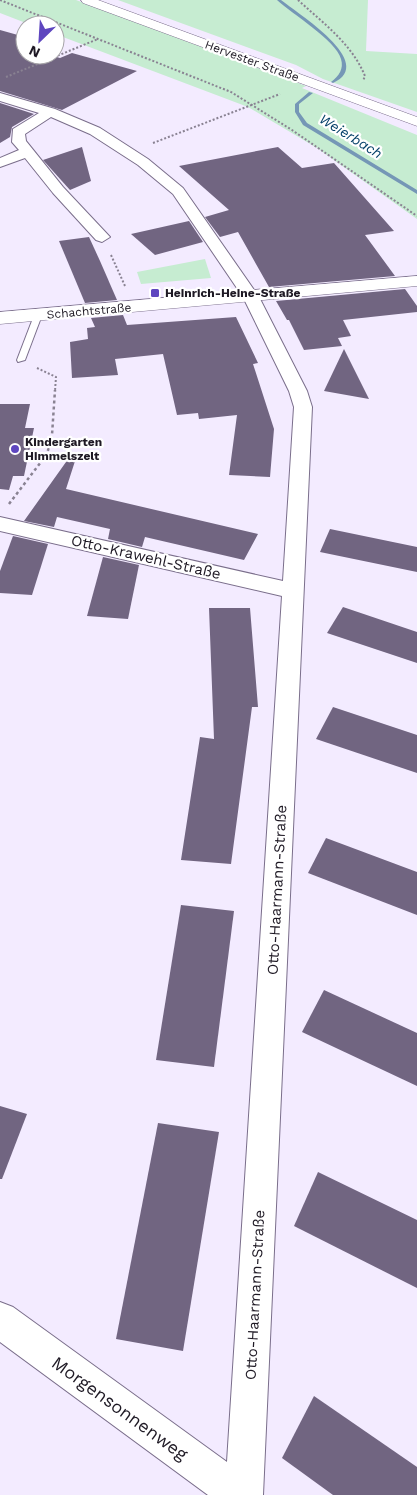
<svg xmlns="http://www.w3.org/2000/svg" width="417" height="1495" viewBox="0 0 417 1495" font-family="'Work Sans',sans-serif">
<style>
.green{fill:#c6ecd1}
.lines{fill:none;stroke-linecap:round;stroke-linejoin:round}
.stream{fill:#7597b6;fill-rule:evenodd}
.building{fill:#716581}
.service-casing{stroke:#7a6e8b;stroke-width:2}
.minor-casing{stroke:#7a6e8b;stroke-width:2}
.tertiary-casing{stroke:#7a6e8b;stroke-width:1}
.secondary-casing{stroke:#7a6e8b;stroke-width:1}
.path-far1{stroke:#898292;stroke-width:2;stroke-dasharray:2 2;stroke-linecap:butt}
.path{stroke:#898292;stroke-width:2.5;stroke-dasharray:3 3;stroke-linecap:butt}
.service{fill:#fff;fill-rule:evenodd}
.minor{fill:#fff;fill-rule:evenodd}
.tertiary{fill:#fff;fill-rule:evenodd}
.secondary{fill:#fff;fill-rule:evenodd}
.poi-dot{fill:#5e46bf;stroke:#fff;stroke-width:2}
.labels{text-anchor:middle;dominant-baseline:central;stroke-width:4.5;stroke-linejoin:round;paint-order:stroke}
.far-street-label{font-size:12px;fill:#1e1924;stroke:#fff}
.far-poi-label{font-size:12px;font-weight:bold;fill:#1e1924;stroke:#fff;text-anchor:start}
.far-water-label{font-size:14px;font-style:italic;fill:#054069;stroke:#fff}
.street-label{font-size:15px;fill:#1e1924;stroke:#fff}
.near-street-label{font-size:18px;fill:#1e1924;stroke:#fff}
</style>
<rect width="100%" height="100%" fill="#f3ebff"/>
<g class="green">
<polygon points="0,0 76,0 306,86 302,88 417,135 417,219 317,148 248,107 55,34 55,25 31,25 0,13"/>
<polygon points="118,0 368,0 366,51 417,54 417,112 323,79 296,65"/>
<polygon points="205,259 211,278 141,284 137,272"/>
</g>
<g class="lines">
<g class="stream">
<path d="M277,0H281C297,13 378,63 333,83L331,82C339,76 344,69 341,59C336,40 292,14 277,0Z"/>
<polygon points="309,92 313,93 299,104 299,112 307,123 417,190 417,194 303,125 295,112 295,104"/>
</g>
</g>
<g class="building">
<polygon points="0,30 25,37 25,55 50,55 60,58 72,53 137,71 62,110 0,91"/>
<polygon points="0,103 34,114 12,127 10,137 0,143"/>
<polygon points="82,147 91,181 70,190 43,160"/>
<polygon points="278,147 302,168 334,163 394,231 365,235 395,276 269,287 238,232 220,237 205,217 229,210 179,166"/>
<polygon points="189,221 203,242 155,255 131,234"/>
<polygon points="89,237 100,261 117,300 85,303 59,241"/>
<polygon points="405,289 417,306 417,312 343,320 351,336 338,338 342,346 304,350 289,320 287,320 276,301"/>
<polygon points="123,315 127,325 236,317 258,363 253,364 274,429 270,477 229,475 237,415 199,419 198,413 177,415 163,354 115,359 118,375 72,378 70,342 88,339 87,328 95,327 91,318"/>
<polygon points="344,349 369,399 324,391"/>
<polygon points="0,404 30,404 25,428 34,428 24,476 13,476 9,490 0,489"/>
<polygon points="71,455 76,458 66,489 258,534 244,560 145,537 142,547 108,539 110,529 57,517 54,527 24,521"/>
<polygon points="330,529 417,547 417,572 320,552"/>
<polygon points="13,536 48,544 32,595 0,593 0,571"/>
<polygon points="103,557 139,565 128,619 87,616"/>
<polygon points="343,607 417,632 417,663 327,633"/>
<polygon points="209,608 250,608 258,707 252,707 231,864 181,860 200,737 214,739"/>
<polygon points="333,707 417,735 417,773 316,739"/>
<polygon points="326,838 417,872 417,915 308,873"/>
<polygon points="181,905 234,911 214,1067 156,1060"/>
<polygon points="324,990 417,1033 417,1086 302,1032"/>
<polygon points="0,1106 27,1114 2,1179 0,1179"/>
<polygon points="158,1123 219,1132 183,1351 116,1339"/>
<polygon points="318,1172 417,1220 417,1288 294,1226"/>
<polygon points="314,1396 417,1467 417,1495 333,1495 282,1458"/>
</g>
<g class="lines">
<defs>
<polygon id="service" points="35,313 42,315 25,360 18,362 17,360"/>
<polygon id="minor" points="0,93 55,109 100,128 148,159 183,188 259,297 307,391 312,407 263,1495 208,1495 0,1342 0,1302 13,1307 227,1462 282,596 0,531 0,517 283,581 294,407 289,391 243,297 173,194 138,165 90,134 51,117 25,134 26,141 63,187 110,237 102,242 96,240 53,193 25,158 0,167 0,158 19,150 12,142 13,129 39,113 0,101"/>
<polygon id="tertiary" points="417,276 417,286 0,324 0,312"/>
<polygon id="secondary" points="81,0 98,0 417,117 417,126 83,3"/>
</defs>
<use href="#service" class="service-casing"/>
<use href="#minor" class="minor-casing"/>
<use href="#tertiary" class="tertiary-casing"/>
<use href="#secondary" class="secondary-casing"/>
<g class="path-far1">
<polyline points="0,0 231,92 292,130 417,216"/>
<path d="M298,0C323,23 352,44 365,76L363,81"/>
<polyline points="6,77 98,39"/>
<polyline points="153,143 280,94"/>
<polyline points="111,255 125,286"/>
<polyline points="37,368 56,377 55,391"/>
</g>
<polyline class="path" points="9,504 47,454 52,435 55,390"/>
<use href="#service" class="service"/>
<use href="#minor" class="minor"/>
<use href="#tertiary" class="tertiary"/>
<use href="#secondary" class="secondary"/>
</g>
<g class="poi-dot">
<rect x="150" y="288" width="10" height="10" rx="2.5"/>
<circle cx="15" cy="449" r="5"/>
</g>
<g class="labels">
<g class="far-street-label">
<text transform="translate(252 61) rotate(20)">Hervester Straße</text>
<text transform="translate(89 311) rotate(-5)">Schachtstraße</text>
</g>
<g class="far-poi-label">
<text x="165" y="293">Heinrich-Heine-Straße</text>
<text x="25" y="442">Kindergarten<tspan x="25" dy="14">Himmelszelt</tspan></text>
</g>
<g class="far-water-label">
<text transform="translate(351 136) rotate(32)">Weierbach</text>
</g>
<g class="street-label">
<text transform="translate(146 557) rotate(13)">Otto-Krawehl-Straße</text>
<text transform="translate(277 890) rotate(-87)">Otto-Haarmann-Straße</text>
<text transform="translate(255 1295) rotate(-87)">Otto-Haarmann-Straße</text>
</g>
<g class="near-street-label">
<text transform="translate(120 1408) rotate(36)">Morgensonnenweg</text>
</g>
</g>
<g transform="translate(40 40) rotate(205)"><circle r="24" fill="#ffffff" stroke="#a5a3a7"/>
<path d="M0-4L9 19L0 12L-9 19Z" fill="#5e46bf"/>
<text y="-8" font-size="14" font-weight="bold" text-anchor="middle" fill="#1e1924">N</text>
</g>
</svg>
